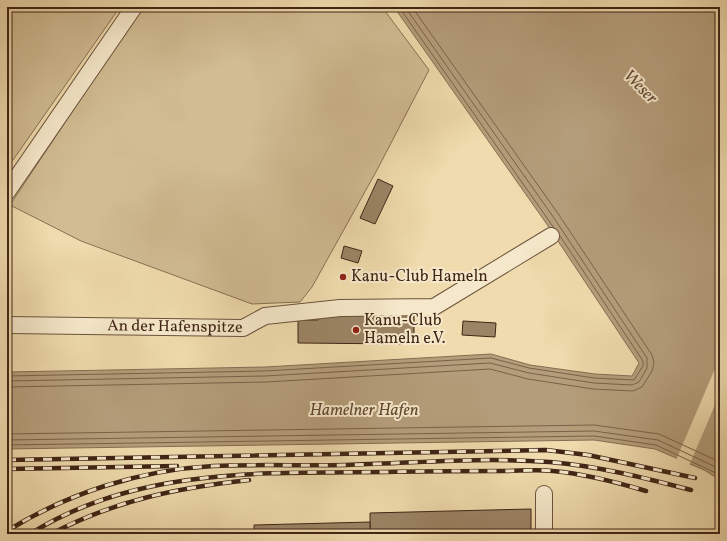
<svg xmlns="http://www.w3.org/2000/svg" width="727" height="541" viewBox="0 0 727 541" font-family="Vollkorn,serif">
<style>
.green{fill:#d1bc93;stroke:#887054}
.water{fill:#b49d7a;stroke:#866d52}
.pier{fill:#efdbad}
.lines{fill:none;stroke-linecap:round;stroke-linejoin:round}
.shore{stroke:#7a6148;stroke-width:1}
.building{fill:#9b8465;stroke:#402516}
.minor-casing{stroke:#6c523c;stroke-width:18}
.minor{stroke:#f5e8ca;stroke-width:16}
.rail-casing{stroke:#402516;stroke-width:4.5}
.rail{stroke:#f5e8ca;stroke-width:3;stroke-dasharray:9;stroke-linecap:butt}
.poi-dot{fill:#8f2418;stroke:#f5e8ca;stroke-width:1.5}
.labels{text-anchor:middle;dominant-baseline:central;stroke-width:4;stroke-linejoin:round;paint-order:stroke}
.poi-label{font-size:16px;fill:#402516;stroke:#f5e8ca;text-anchor:start}
.street-label{font-size:16px;fill:#402516;stroke:#f5e8ca}
.water-label{font-size:17px;font-style:italic;fill:#634934;stroke:#f5e8ca}
</style>
<rect width="100%" height="100%" fill="#efdbad"/>
<filter id="stains"><feTurbulence type="fractalNoise" baseFrequency=".005" numOctaves="4"/><feColorMatrix values="0 0 0 0 .2 0 0 0 0 .09 0 0 0 0 .02 0 0 0 .5 -.17"/></filter>
<radialGradient id="worn" r=".72"><stop offset=".6" stop-color="#630" stop-opacity="0"/><stop offset="1" stop-color="#630" stop-opacity=".3"/></radialGradient>
<g class="green">
<polygon points="7,7 120,7 13,160 7,162"/>
<polygon points="142,7 382,7 429,70 377,170 312,287 300,302 252,304 81,241 10,205"/>
</g>
<polygon class="water" points="394,7 720,7 720,480 704,470 655,449 594,440 7,449 7,372 265,367 491,354 530,365 595,374 632,376 639,363 546,223"/>
<polygon class="pier" points="720,357 720,393 689,466 676,460"/>
<g class="lines">
<g class="shore">
<polyline points="399,7 554,228"/>
<polyline points="7,376 265,371 491,358 529,368 594,378 634,380 643,366 643,361 560,236"/>
<polyline points="7,381 265,376 490,363 529,373 594,383 632,385 639,382 647,368 647,358 554,218 405,7"/>
<polyline points="7,387 266,382 490,369 528,379 593,389 633,391 642,387 652,371 654,362 652,355 559,215 412,7"/>
<polyline points="7,434 594,425 659,434 720,462"/>
<polyline points="7,440 594,431 658,440 720,469"/>
<polyline points="7,445 594,436 656,445 720,475"/>
</g>
</g>
<g class="building">
<polygon points="378,179 393,186 375,224 360,218"/>
<polygon points="344,246 362,251 358,263 341,258"/>
<polygon points="319,314 414,314 414,339 403,339 403,344 298,343 298,320 318,320"/>
<polygon points="463,321 496,323 495,337 462,335"/>
<polygon points="531,509 531,534 370,534 370,513"/>
<polygon points="370,522 370,534 254,534 254,525"/>
</g>
<g class="lines">
<defs>
<g id="minor">
<polyline points="7,192 134,7"/>
<path id="s1" d="M7,325L243,328L265,316L340,308L434,307L551,236"/>
<polyline points="544,534 544,494"/>
</g>
</defs>
<use href="#minor" class="minor-casing"/>
<use href="#minor" class="minor"/>
<defs>
<g id="rail">
<polyline points="7,460 546,450 588,455 695,478"/>
<polyline points="7,469 177,466"/>
<path d="M7,531C68,493 140,470 213,466C257,464 302,466 346,465C414,463 482,457 550,462C598,466 645,478 691,490"/>
<path d="M30,534C136,467 265,473 386,472C425,471 464,471 503,471C519,471 537,469 553,471C585,474 616,482 646,491"/>
<path d="M51,534C116,500 177,488 249,480"/>
</g>
</defs>
<use href="#rail" class="rail-casing"/>
<use href="#rail" class="rail"/>
</g>
<g class="poi-dot">
<circle cx="343" cy="277" r="4"/>
<circle cx="356" cy="330" r="4"/>
</g>
<g class="labels">
<g class="poi-label">
<text x="351" y="277">Kanu-Club Hameln</text>
<text x="364" y="321">Kanu-Club<tspan x="364" dy="18">Hameln e.V.</tspan></text>
</g>
<g class="street-label">
<text stroke="none"><textPath href="#s1" startOffset="168">An der Hafenspitze</textPath></text>
</g>
<g class="water-label">
<text transform="translate(640 87) rotate(45)">Weser</text>
<text x="364" y="410">Hamelner Hafen</text>
</g>
</g>
<rect width="727" height="541" fill="none" stroke="#efdbad" stroke-width="24"/>
<rect x="8" y="8" width="711" height="525" fill="none" stroke="#402516" stroke-width="2"/>
<rect x="12" y="12" width="703" height="517" fill="none" stroke="#402516"/>
<rect width="100%" height="100%" filter="url(#stains)"/>
<rect width="100%" height="100%" fill="url(#worn)"/>
</svg>
